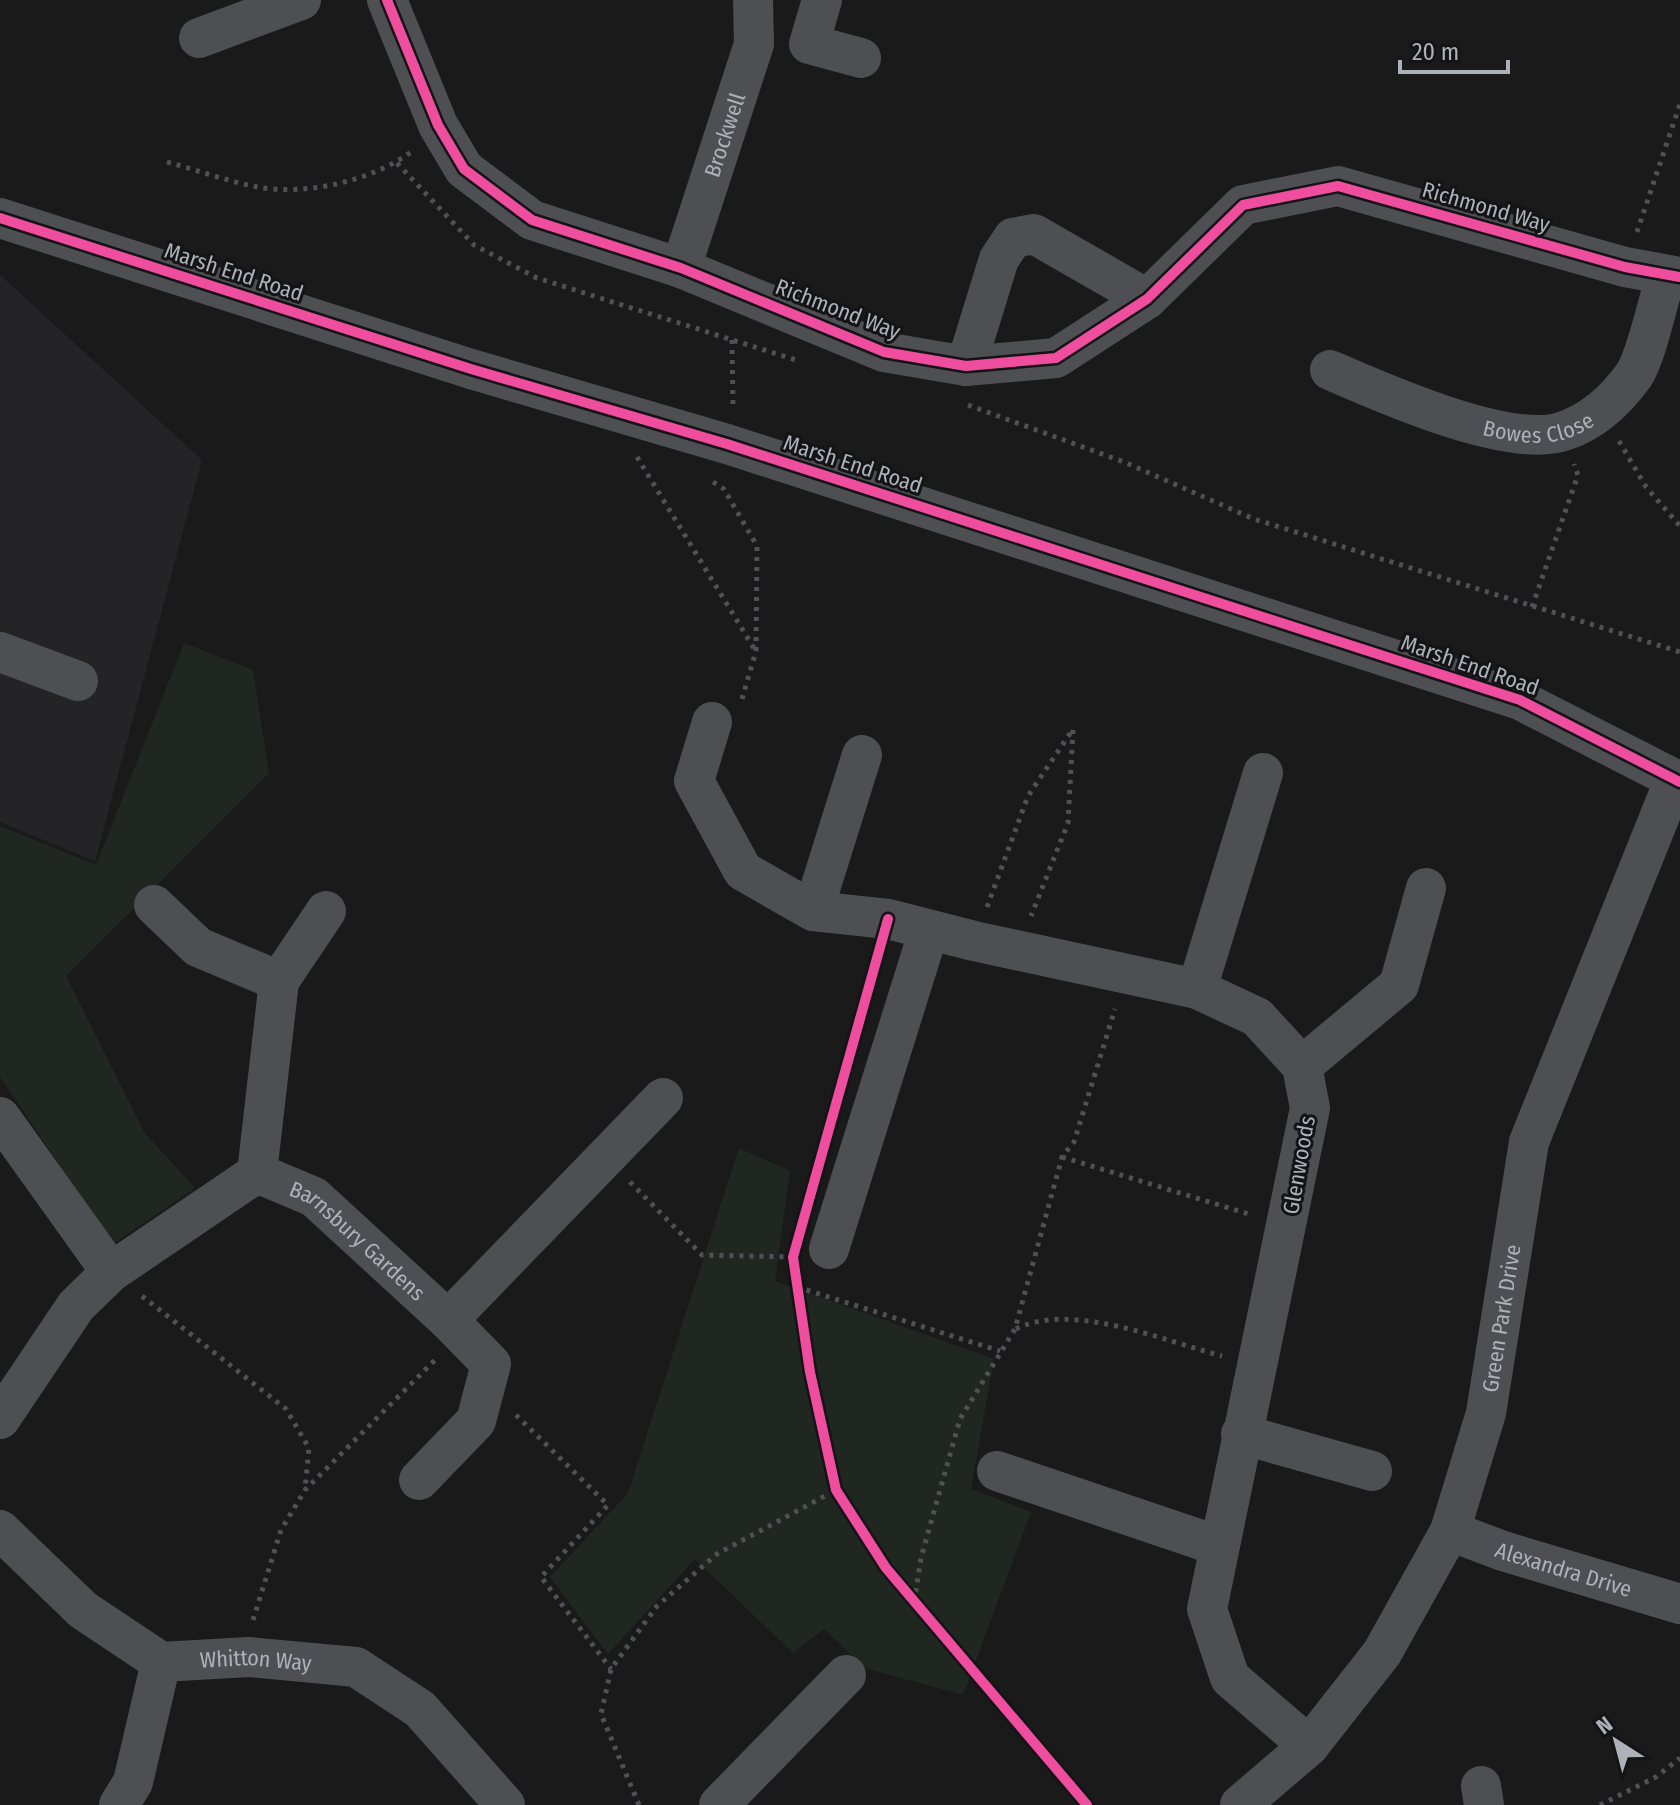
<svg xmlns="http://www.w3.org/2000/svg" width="1680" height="1805" viewBox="0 0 1680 1805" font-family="'Fira Sans Condensed',sans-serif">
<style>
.built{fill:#242426}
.green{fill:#202721}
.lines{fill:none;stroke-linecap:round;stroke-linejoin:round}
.path{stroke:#505154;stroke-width:5;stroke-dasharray:4 6;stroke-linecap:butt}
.minor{stroke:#4e4f53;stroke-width:40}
.cycleway-casing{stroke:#141416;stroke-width:15}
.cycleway{stroke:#ef4d9e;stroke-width:10}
.labels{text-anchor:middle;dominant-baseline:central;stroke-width:6;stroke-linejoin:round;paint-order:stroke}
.street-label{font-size:22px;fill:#acb1ba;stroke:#141416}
</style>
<rect width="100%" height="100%" fill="#1a1a1a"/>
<polygon class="built" points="0,275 202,460 95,861 0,822"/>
<g class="green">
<polygon points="184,643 253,670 269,773 66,976 144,1132 195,1188 113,1244 0,1077 0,826 96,865"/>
<polygon points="739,1148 790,1171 775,1281 994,1359 971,1489 1031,1512 963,1695 865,1668 824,1629 793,1653 695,1559 608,1654 550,1577 628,1493"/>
</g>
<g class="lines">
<g class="path">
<path d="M167,162C197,170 227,181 257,187C305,196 373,181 412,151"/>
<polyline points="397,163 474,245 537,278 799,361"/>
<polyline points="1637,232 1680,104"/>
<polyline points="732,340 733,409"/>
<polyline points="968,405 1124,462 1254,519 1680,652"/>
<polyline points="1619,441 1646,487 1680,526"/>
<polyline points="637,457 755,650"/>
<polyline points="713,482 724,489 757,546 756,651 742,699"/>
<polyline points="1532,607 1578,475 1574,464"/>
<polyline points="987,907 1028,796 1073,729 1068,823 1031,916"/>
<polyline points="1062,1157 1252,1215"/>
<polyline points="630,1182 702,1255 793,1257"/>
<polyline points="797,1287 1000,1351"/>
<polyline points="142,1296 286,1409 309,1448 305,1489"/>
<path d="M1016,1329C1070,1301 1165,1341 1222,1356"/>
<polyline points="516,1415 608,1505 541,1577 611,1669"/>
<polyline points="914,1602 921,1558 960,1419 1015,1329 1062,1157 1074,1142 1115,1009"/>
<polyline points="253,1620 281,1530 305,1490 436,1359"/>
<polyline points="639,1805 601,1714 611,1669 657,1606 717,1554 836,1490"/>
<polyline points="1600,1805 1656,1777 1680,1758"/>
</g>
<g class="minor">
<polyline points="387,0 438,125 464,169 532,220 681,268 884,352 966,366 1056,358 1147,299 1243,205 1338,186 1625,267 1680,277"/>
<polyline points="822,0 809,44 861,58"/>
<polyline points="199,38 301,0"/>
<polyline points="0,218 471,369 727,444 1520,700 1680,782"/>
<path id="s1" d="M681,268L754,44L753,0"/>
<polyline points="966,366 999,259 1013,238 1034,234 1147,299"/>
<path id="s2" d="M1330,370C1383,393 1510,450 1564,431C1594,421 1616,400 1634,375C1647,355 1658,300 1666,276"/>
<polyline points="0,652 78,681"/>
<polyline points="712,722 694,781 743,871 813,911 888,919 974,941 1197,989 1257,1017 1302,1066 1310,1108 1207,1609 1230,1678 1309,1746"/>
<polyline points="154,905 198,947 279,981"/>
<polyline points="813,911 862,755"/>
<polyline points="1197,989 1263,773"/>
<polyline points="1302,1066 1399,985 1426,888"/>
<polyline points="0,1117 111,1272"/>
<polyline points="257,1173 279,981 326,911"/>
<polyline points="829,1249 929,930"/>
<path id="s3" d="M0,1419L76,1306L111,1272L257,1173L314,1197L448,1320L663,1098"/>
<polyline points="1241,1434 1372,1471"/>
<polyline points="997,1471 1219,1546"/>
<polyline points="419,1480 476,1421 491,1364 448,1320"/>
<path id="s4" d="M0,1530L83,1610L161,1662L249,1657L356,1667L420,1709L505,1805"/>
<path id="s5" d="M1450,1531L1503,1551L1680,1604"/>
<polyline points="1481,1786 1484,1805"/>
<polyline points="119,1805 133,1782 161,1662"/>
<polyline points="719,1805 846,1675"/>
<path id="s6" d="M1240,1805L1309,1746L1382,1653L1450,1531L1486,1413L1529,1142L1674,781"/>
</g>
<defs>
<g id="cycleway">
<polyline points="387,0 438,125 464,169 532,220 681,268 884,352 966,366 1056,358 1147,299 1243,205 1338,186 1625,267 1680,277"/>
<polyline points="0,218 471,369 727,444 1520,700 1680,782"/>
<polyline points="888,919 793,1257 810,1372 836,1490 886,1568 1087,1805"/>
</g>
</defs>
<use href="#cycleway" class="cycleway-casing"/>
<use href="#cycleway" class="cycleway"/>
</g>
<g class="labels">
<g class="street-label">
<text stroke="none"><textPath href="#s1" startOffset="140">Brockwell</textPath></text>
<text transform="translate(1486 207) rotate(16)">Richmond Way</text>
<text transform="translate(234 272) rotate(18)">Marsh End Road</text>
<text transform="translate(838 309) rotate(21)">Richmond Way</text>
<text stroke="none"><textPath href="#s2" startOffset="220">Bowes Close</textPath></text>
<text transform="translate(853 464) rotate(18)">Marsh End Road</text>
<text transform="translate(1470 665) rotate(19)">Marsh End Road</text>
<text transform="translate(1299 1165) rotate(-80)">Glenwoods</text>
<text stroke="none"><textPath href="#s3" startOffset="484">Barnsbury Gardens</textPath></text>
<text stroke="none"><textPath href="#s6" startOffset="568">Green Park Drive</textPath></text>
<text stroke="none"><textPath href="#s5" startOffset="120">Alexandra Drive</textPath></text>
<text stroke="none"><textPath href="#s4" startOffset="304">Whitton Way</textPath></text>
</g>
</g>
<g transform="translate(1616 1741) rotate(324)" stroke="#141416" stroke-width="6" paint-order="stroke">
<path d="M0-6L14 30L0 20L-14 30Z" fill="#acb1ba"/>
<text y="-12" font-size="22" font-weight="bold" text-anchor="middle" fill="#acb1ba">N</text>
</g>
<path d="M1400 60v12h108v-12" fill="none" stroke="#acb1ba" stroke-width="4"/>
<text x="1412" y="60" font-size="24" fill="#acb1ba" stroke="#141416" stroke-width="6" paint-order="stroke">20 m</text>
</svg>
